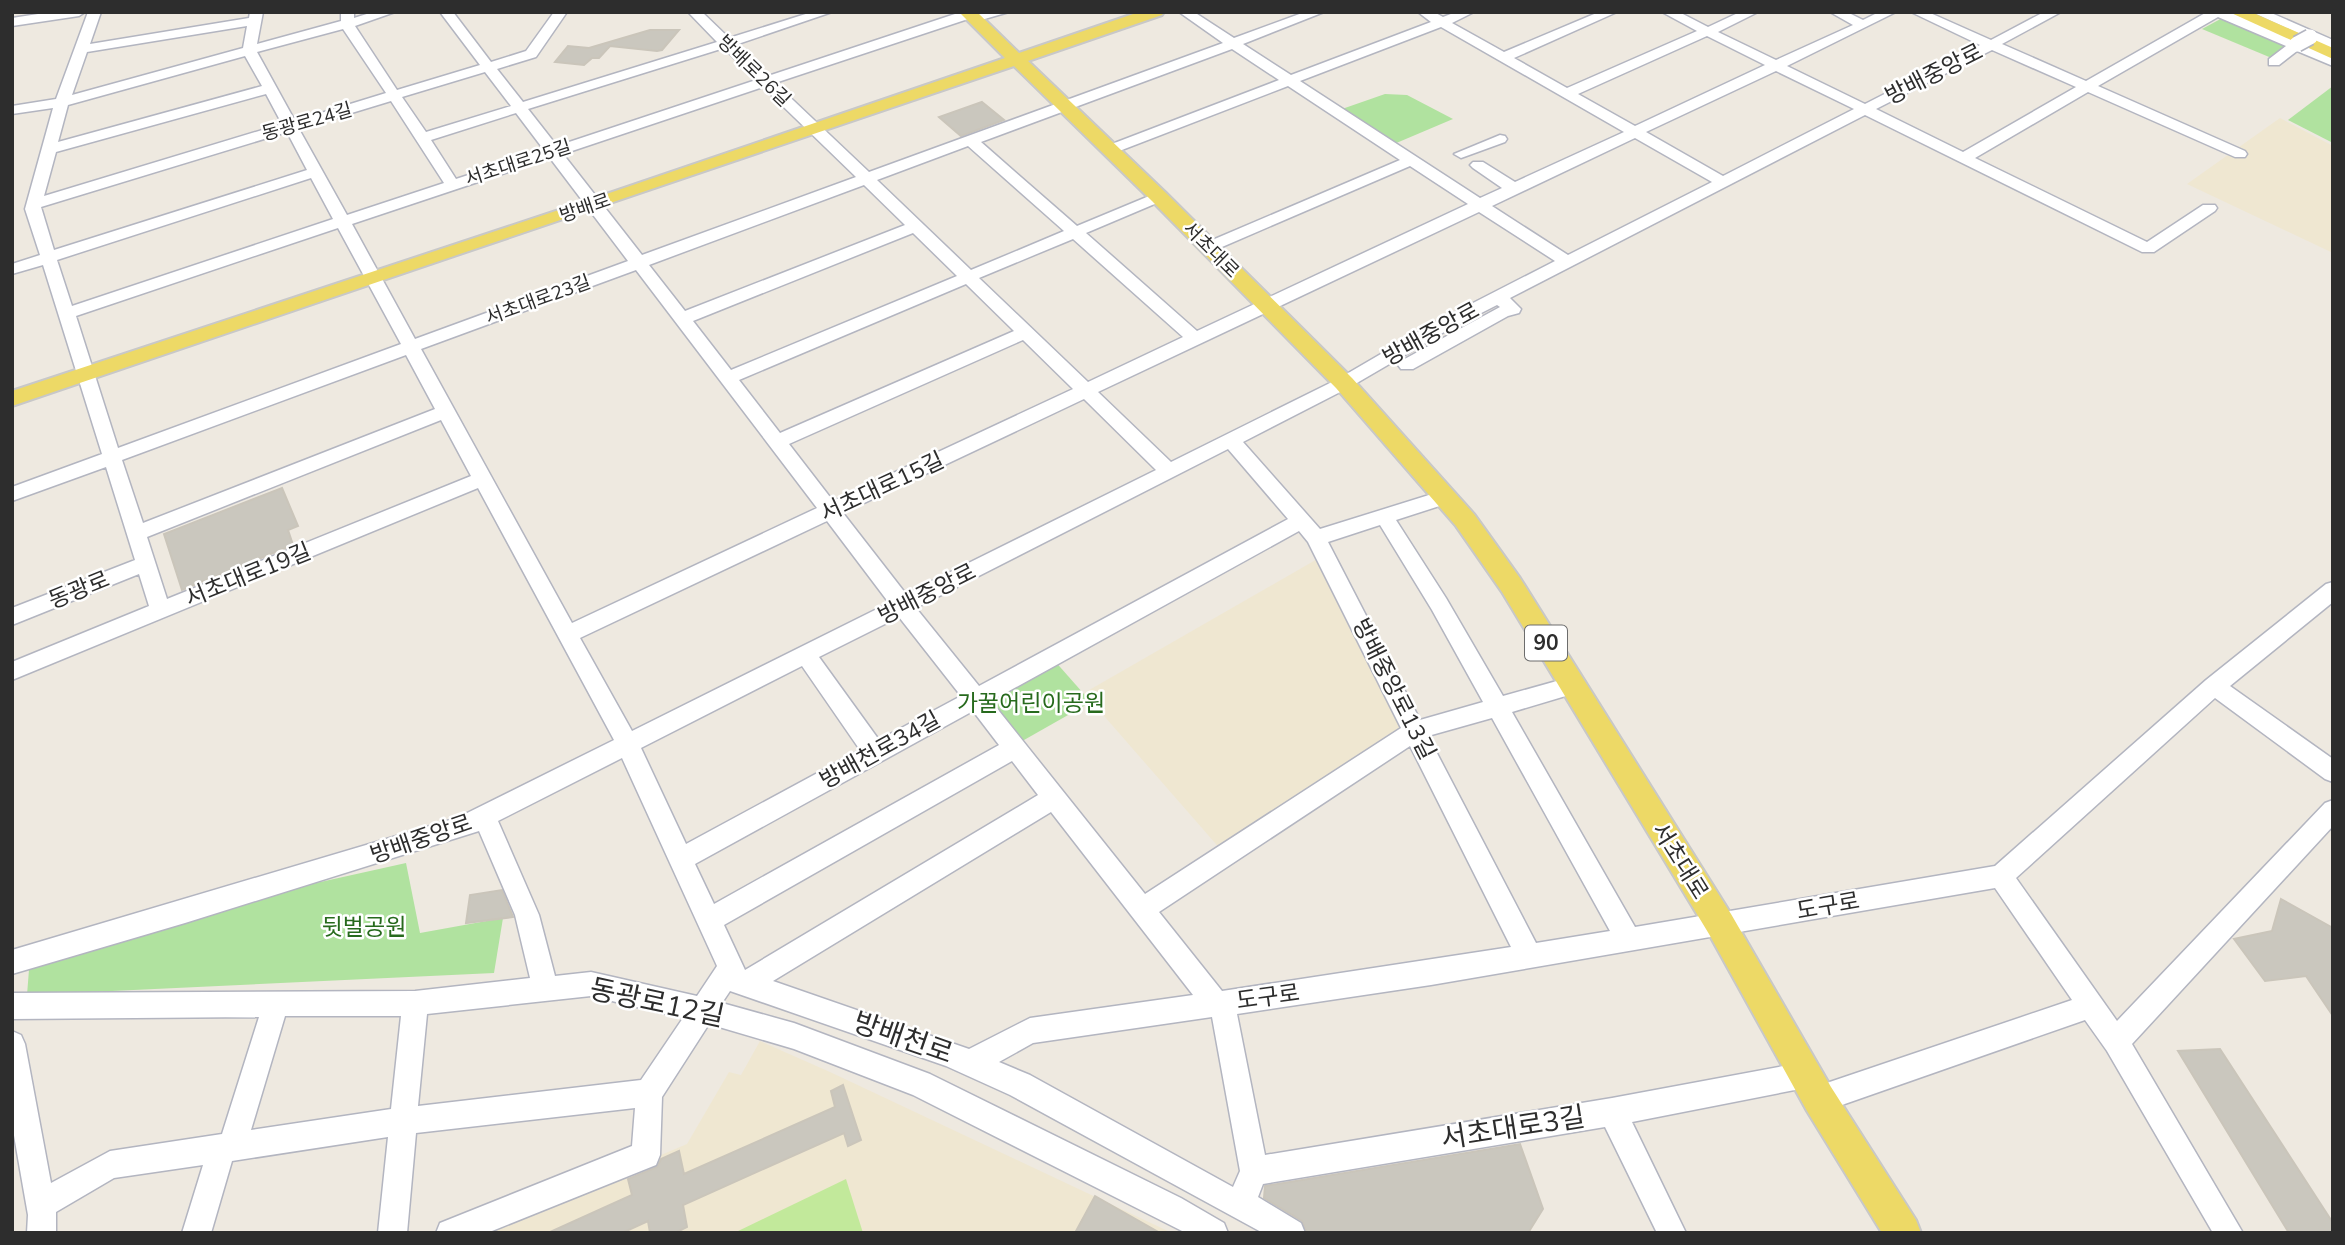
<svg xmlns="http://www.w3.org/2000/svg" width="2345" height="1245" viewBox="0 0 2345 1245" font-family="'Nunito Sans','Noto Sans KR',sans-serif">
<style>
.education{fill:#efe7d1}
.green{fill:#b0e29f}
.pitch{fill:#c2e99b}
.building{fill:#cac7be;stroke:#cac5ba;stroke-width:2}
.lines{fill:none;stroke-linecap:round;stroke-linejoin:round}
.minor-casing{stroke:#b3b5c0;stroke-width:3}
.major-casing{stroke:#c8c8c8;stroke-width:4}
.minor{fill:#fff;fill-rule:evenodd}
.major{fill:#edd966;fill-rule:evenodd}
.minor-bridge-casing{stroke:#b3b5c0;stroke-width:18;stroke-linecap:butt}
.minor-bridge{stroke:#fff;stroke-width:15}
.labels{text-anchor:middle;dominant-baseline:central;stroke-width:5;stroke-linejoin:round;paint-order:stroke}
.far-street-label{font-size:19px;fill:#2d2d2d;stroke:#fff}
.shield{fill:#fff;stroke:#6c6c6c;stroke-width:2}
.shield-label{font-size:21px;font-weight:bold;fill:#2d2d2d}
.street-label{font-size:23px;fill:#2d2d2d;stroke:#fff}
.park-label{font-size:23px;fill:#276a1d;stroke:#fff}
.near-street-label{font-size:28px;fill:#2d2d2d;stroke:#fff}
</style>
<rect width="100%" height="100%" fill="#eee9e0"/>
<g class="education">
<polygon points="2280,118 2333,146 2333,253 2187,184"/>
<polygon points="1319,558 1407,728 1222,851 1084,693"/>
<polygon points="760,1041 830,1072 1172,1233 476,1233 687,1144 729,1072 741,1075"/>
</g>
<g class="green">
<polygon points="2226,16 2293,45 2274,59 2202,29"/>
<polygon points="2333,86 2333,143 2288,120"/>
<polygon points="1385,94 1407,95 1453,119 1394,144 1342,109"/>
<polygon points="1053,659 1091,702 1017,744 982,697"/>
<polygon points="406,863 420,933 503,918 494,973 27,995 30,957 185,912"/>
</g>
<polygon class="pitch" points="846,1179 863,1233 734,1233"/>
<g class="building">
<polygon points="650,30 679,30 662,50 657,51 610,46 599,58 592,58 584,65 555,62 568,46 589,48"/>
<polygon points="982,102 1004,120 961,136 939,117"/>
<polygon points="282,488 298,526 288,530 293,545 182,590 164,534"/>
<polygon points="502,890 513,917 466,923 470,895"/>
<polygon points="2281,899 2333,928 2333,1016 2306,976 2265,981 2234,939 2272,931"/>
<polygon points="2220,1049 2333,1223 2333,1233 2289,1233 2178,1051"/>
<polygon points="843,1085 861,1140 848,1146 844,1133 683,1205 687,1227 675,1233 650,1233 648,1221 622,1233 548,1233 632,1195 628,1179 657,1167 661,1159 679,1151 684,1174 835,1107 831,1091"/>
<polygon points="1520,1144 1543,1209 1528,1233 1307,1233 1302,1221 1264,1198 1265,1186"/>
<polygon points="1095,1196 1160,1233 1075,1233"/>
</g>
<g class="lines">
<defs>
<g id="minor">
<polygon points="51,12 85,12 79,16 12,26 12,18"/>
<path d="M88,12H101L90,44L249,18L250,12H263L257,44L341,21V12H354V18L373,12H395L355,26L397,90L480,65L440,12H453L491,62L526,51L554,12H567L536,57L497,69L523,102L717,42L688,12H702L729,38L812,12H832L735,45L768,76L961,12H1009L974,22L968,19L775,83L869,172L1223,43L1179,12H1194L1234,38L1305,12H1324L1243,44L1291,75L1431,22L1418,12H1434L1443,17L1456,12H1474L1452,23L1504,52L1599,12H1617L1514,58L1567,88L1697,31L1662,12H1679L1708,27L1740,12H1758L1718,32L1776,60L1853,25L1830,12H1847L1863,20L1879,12H1896L1787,66L1865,104L1980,45L1911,12H1928L1991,40L2044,12H2061L2002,44L2086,81L2207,12H2230L2333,57V66L2297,51L2279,65H2269V59L2286,46L2218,17L2098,86L2245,151L2247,154L2245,157H2235L2088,92L1975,158L2147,242L2203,205H2215L2217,208L2215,211L2154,252H2142L1865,115L1510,298L1521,309L1519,313L1508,316L1413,369H1401L1398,365L1401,361L1500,307L1497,305L1446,331L1350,387L1243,442L1320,529L1445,490L1452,492L1455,497L1452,502L1396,520L1446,598L1503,696L1571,677L1579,680L1582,686L1579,692L1512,712L1635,927L1995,866L2206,680L2326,584L2333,582V602L2230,686L2333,759V782L2325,779L2215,698L2016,878L2117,1021L2325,803L2333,800V826L2132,1044L2243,1233H2213L2107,1051L2085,1020L1819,1113L1809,1109L1805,1099L1809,1089L2072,1000L1995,888L1431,985L1237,1014L1265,1155L1612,1098L1805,1062L1815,1066L1818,1075L1815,1084L1805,1088L1632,1122L1686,1233H1657L1605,1127L1263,1184L1258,1197L1301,1223L1305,1233H1263L1010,1095L946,1066L730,991L722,1003L794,1023L930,1074L1181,1198L1224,1223L1228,1233H1186L913,1095L794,1049L709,1024L662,1097L660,1155L656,1165L487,1233H436L440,1223L632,1146L635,1108L416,1133L407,1233H378L388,1137L232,1161L211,1233H182L203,1165L114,1178L56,1212V1233H27L28,1215L12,1124V1031L21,1035L25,1044L51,1183L110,1151L222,1134L259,1017L12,1019V993L415,991L530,978L515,915L479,831L185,923L12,974V950L457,818L614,740L478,488L12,680V662L149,606L139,574L12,625V608L135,560L106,467L12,501V487L102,454L43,265L12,274V264L40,255L25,209L53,108L12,114V106L56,99ZM247,26L243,48L72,95L87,52ZM1441,27L1624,132L1515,182L1483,162H1473L1470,165L1473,168L1502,188L1480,198L1300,81ZM343,29L386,93L295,121L257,52ZM1707,36L1765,65L1635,126L1578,94ZM724,48L756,80L557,146L528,109ZM1232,49L1279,80L1104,147L1102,150L1104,153H1114L1288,86L1400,160L1203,244L1201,247L1203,250H1215L1410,166L1468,204L1197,331L1086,233L1164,200L1167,197L1164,194H1154L1077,226L981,142ZM1992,50L2076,87L1963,152L1876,109ZM245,56L262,86L58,142L68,105ZM1776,71L1854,109L1723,176L1646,132ZM485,72L511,106L426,132L402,97ZM763,87L856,177L642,255L563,154ZM266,94L282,124L44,196L56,152ZM391,101L444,183L347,215L299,129ZM516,113L544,150L456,179L431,140ZM287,132L307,170L54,250L41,207ZM1635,138L1712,182L1568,255L1492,206ZM968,146L1064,231L971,270L877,180ZM550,158L628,261L415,339L352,224ZM311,178L333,219L72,306L57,260ZM864,185L905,225L685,311L649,265ZM1479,212L1555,261L1434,323L1338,379L1171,462L1098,392ZM338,228L401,344L118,448L76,316ZM913,233L957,276L731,370L693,321ZM1073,239L1183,337L1088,382L979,278ZM636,270L817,508L572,623L421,349ZM966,284L1014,331L780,433L739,380ZM1023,340L1073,389L833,501L789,444ZM406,355L435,409L143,523L122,460ZM1084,399L1156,470L906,594L843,513ZM441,420L471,476L167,599L147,537ZM1228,449L1288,519L979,686L916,608ZM827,521L889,603L632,731L580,638ZM1380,525L1432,610L1483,702L1420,720L1328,542ZM1299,531L1308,542L1401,728L1145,894L991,701ZM899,617L961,696L879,740L819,657ZM802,666L860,750L686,844L641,748ZM973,711L999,745L714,904L695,864ZM1492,718L1610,931L1536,943L1428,736ZM1410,746L1511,947L1222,991L1159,912ZM622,758L717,966L697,996L591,972L555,976L539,915L498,821ZM1012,761L1038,795L745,970L724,925ZM1051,812L1193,995L1030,1018L969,1049L773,981ZM591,996L683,1018L641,1080L418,1106L427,1014ZM285,1016H401L391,1109L251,1130ZM1212,1017L1240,1171L1233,1187L1030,1075L999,1062L1033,1043Z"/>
<polygon points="2252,12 2269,12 2333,40 2333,49"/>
<polygon points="1500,135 1505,136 1507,139 1505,142 1461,158 1454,154"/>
</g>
<g id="major">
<polygon points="959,12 977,12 1019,53 1139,12 1164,12 1162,15 1028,61 1166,193 1352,378 1474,514 1520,578 1731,914 1831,1087 1916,1220 1921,1233 1882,1233 1807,1111 1709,934 1502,592 1456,526 1336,388 1152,201 1014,66 12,406 12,391 586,201 1005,58"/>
<polygon points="2229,12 2251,12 2333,48 2333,59"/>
</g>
</defs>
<use href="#minor" class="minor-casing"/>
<use href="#major" class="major-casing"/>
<use href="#minor" class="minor"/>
<use href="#major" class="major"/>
<defs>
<polyline id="minor-bridge" points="2297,44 2310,37"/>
</defs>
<use href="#minor-bridge" class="minor-bridge-casing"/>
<use href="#minor-bridge" class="minor-bridge"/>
</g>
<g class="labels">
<g class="far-street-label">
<text transform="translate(754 71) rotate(44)">방배로26길</text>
<text transform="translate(307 122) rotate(-16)">동광로24길</text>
<text transform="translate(518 163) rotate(-18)">서초대로25길</text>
<text transform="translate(585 208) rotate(-19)">방배로</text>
<text transform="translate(1211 250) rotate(45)">서초대로</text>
<text transform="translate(538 300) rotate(-20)">서초대로23길</text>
</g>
<rect class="shield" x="1525" y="625.5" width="42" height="35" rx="5"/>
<g class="shield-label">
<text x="1546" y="643">90</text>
</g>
<g class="street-label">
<text transform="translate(1934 74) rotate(-27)">방배중앙로</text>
<text transform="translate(1431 334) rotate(-29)">방배중앙로</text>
<text transform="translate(882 487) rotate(-25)">서초대로15길</text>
<text transform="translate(248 575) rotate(-22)">서초대로19길</text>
<text transform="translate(79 590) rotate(-22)">동광로</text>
<text transform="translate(927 594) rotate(-27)">방배중앙로</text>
<text transform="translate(1394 689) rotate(63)">방배중앙로13길</text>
<text transform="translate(880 750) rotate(-29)">방배천로34길</text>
<text transform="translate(421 839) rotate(-19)">방배중앙로</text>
<text transform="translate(1680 861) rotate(58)">서초대로</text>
<text transform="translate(1828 906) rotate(-10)">도구로</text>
<text transform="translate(1268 997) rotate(-8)">도구로</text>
</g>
<g class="park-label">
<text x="1031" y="703">가꿀어린이공원</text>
<text x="364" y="927">뒷벌공원</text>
</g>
<g class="near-street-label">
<text transform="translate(657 1003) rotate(12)">동광로12길</text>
<text transform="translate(903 1038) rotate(19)">방배천로</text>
<text transform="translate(1513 1128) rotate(-9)">서초대로3길</text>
</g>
</g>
<rect width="2345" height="1245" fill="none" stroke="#2d2d2d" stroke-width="28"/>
</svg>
